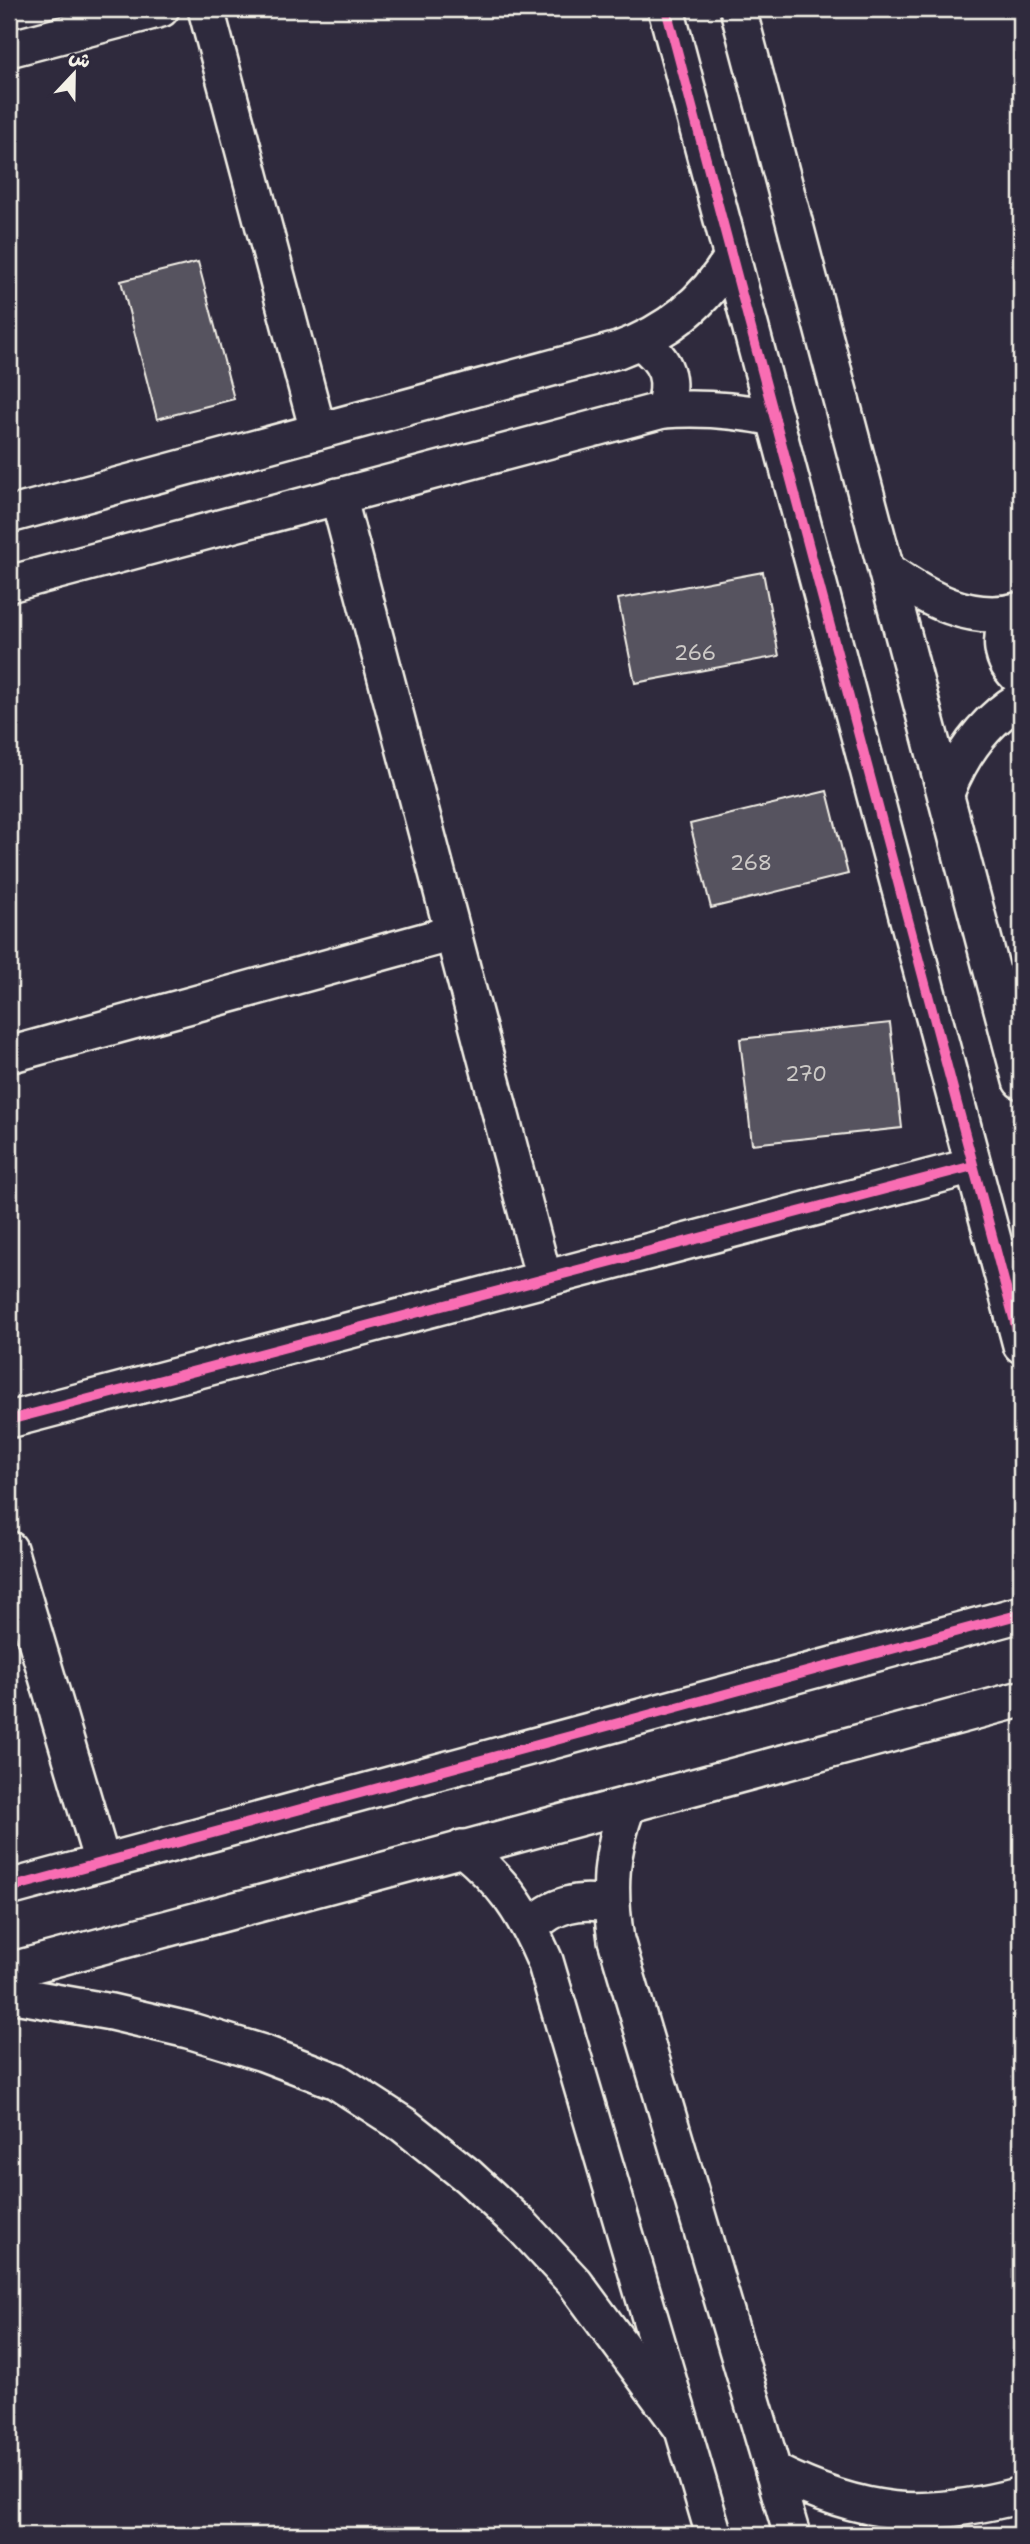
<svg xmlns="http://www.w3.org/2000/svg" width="1030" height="2544" viewBox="0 0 1030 2544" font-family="'Shantell Sans','Playpen Sans Arabic',sans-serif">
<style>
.building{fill:#56525f;stroke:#f4f1e8;stroke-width:2}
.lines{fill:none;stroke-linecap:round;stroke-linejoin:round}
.street-casing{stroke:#f4f1e8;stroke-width:40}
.street{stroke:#2f2a3d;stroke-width:35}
.cycleway-casing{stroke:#2f2a3d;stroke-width:15}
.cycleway{stroke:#f96db3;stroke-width:10}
.labels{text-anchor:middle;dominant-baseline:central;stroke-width:6;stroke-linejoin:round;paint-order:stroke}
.number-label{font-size:21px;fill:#ccc9c6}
</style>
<rect width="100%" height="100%" fill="#2f2a3d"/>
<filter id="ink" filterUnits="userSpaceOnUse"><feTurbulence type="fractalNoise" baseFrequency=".0143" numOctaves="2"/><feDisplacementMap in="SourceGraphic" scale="14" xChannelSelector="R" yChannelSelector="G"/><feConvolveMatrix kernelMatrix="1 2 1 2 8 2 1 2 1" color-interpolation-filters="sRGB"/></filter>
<g filter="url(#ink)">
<g class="building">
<polygon points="198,262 234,399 157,419 121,281"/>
<polygon points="763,572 779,656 635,683 618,599"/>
<polygon points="827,791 848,874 711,908 690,824"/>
<polygon points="890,1023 902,1128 752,1144 740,1039"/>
</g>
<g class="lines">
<defs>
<g id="street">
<polyline points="206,9 318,431"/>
<polyline points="666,9 1021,1345"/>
<polyline points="738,9 1021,1081"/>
<polyline points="9,49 161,9"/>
<path d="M641,342C667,361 674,380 663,410"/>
<polyline points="338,496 544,1279"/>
<path d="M9,515L618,350C668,332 704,303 732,257"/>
<path d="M888,571C927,599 971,624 1021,610"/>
<path d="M9,584L663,410C702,407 737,410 775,418"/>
<path d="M1011,613C998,637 999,661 1021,679"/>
<path d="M946,793C961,755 985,720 1021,699"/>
<polyline points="9,1055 453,933"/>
<polyline points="9,1420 973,1166"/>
<polyline points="9,1549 102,1862"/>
<path d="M628,1804C610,1853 608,1888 616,1940L792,2535"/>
<path d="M462,1848C504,1883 523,1910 545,1961L714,2535"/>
<polyline points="9,1888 1021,1614"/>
<path d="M531,1927C554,1904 579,1898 611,1905"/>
<polyline points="9,1971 1021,1699"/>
<polyline points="9,1994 111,2012 188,2030 263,2053 336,2081 404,2125 468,2176 523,2227 575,2283 682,2428"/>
<path d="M773,2471C863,2516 923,2521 1021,2495"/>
</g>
</defs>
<use href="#street" class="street-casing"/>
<use href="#street" class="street"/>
<defs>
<g id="cycleway">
<polyline points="666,9 1021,1345"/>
<polyline points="9,1420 973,1166"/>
<polyline points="9,1888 1021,1614"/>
</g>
</defs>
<use href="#cycleway" class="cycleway-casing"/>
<use href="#cycleway" class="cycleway"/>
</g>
</g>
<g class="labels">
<g class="number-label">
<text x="695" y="653">266</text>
<text x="751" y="863">268</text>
<text x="806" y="1074">270</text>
</g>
</g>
<rect width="1030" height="2544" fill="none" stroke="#2f2a3d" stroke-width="35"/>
<rect x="18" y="18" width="995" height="2509" fill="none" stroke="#f4f1e8" stroke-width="2.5" filter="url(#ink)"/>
<g transform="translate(74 74) rotate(22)" stroke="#2f2a3d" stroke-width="5" paint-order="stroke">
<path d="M0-5L12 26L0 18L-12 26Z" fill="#f4f1e8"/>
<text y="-10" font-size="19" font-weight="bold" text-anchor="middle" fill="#f4f1e8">ش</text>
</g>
</svg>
